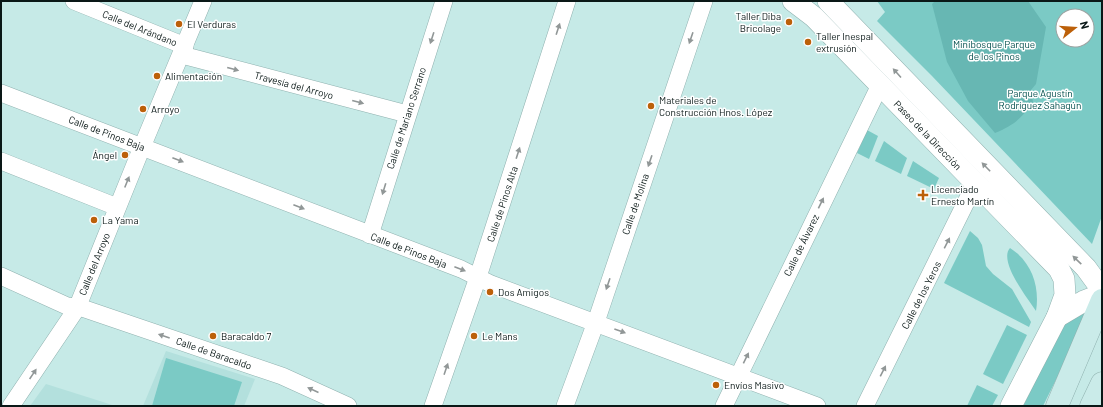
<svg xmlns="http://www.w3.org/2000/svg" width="1103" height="407" viewBox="0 0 1103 407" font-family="Barlow,sans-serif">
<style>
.built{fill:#b3e0dd}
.green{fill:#7bcac5;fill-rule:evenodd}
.forest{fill:#67b7b3}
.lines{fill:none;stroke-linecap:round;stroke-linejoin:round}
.minor-casing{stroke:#8fb1af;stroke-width:18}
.tertiary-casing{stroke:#8fb1af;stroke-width:22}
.secondary-casing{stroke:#8fb1af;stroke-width:23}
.minor{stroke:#fff;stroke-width:17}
.tertiary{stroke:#fff;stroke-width:21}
.secondary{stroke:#caebe9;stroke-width:22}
.oneway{fill:#919797}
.poi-dot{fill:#bc6009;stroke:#fff;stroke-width:1.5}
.labels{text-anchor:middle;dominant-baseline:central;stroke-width:3;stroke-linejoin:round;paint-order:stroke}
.poi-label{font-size:10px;fill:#0a1817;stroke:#fff;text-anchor:start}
.street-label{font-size:10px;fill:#0a1817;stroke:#fff}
.park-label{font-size:10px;fill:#034f4d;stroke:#fff}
</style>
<rect width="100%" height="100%" fill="#c6eae7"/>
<g class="built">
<polygon points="166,351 255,379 244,406 143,406"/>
<polygon points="46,384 103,402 115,406 30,406"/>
</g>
<g class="green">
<path d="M877,1H1102V216L1092,244L932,76L877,21L885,12ZM1063,16H1087V40H1063Z"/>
<polygon points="867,130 878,136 869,159 857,153"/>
<polygon points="884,141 907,158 901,174 875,161"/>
<polygon points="913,161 939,178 934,189 907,176"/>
<polygon points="970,231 978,238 982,245 986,266 993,274 1012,289 1031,322 1029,327 944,283"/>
<path d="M1010,248C1032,262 1040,287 1036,311C1028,299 998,261 1010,248Z"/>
<polygon points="1089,313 1043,406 1023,406 1063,326 1073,315"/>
<polygon points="1007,325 1027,335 1003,384 983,374"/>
<polygon points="166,358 242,382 234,406 152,406"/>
<polygon points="977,385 998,395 992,406 967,406"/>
</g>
<path class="forest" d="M935,1H1028L1046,27L1036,84L1031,90L1033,102C1021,119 1014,125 995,133L968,101L947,62L932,4Z"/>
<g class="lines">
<defs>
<g id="minor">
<polyline points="74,1 185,46"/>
<polyline points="182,55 407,114"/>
<polyline points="1,93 461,269 491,284 817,406"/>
<polyline points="1,161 117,207"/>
<polyline points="370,235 444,1"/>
<polyline points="1,276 67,306 82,308 282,376 348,406"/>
<polyline points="11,406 77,308 142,147 203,1"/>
<polyline points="433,406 476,283 567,1"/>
<polyline points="565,406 596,322 704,1"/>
<polyline points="724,406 880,85"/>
<polyline points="865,406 975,184"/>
</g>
<g id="tertiary">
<polyline points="793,1 814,17 1059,269 1064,279 1065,295 1057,317 1011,406"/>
<polyline points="828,1 1086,268 1102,290"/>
<polyline points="1057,317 1084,301 1102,294"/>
</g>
<g id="secondary">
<polyline points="1057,406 1102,300"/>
<polyline points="1091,406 1102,383"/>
</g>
</defs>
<use href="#minor" class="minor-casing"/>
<use href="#tertiary" class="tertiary-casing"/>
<use href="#secondary" class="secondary-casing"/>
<use href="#minor" class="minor"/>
<use href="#tertiary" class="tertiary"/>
<use href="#secondary" class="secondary"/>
</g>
<defs><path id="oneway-solid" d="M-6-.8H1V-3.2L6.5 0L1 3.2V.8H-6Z"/></defs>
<g class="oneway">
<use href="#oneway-solid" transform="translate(558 29) rotate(-72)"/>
<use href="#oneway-solid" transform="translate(432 38) rotate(108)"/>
<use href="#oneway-solid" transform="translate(691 38) rotate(109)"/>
<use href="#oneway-solid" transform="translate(233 69) rotate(15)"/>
<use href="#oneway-solid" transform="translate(897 73) rotate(-132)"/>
<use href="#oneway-solid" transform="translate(358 102) rotate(15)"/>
<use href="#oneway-solid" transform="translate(518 153) rotate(-72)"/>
<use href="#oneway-solid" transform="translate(178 160) rotate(21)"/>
<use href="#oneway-solid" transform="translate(650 161) rotate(109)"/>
<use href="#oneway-solid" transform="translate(986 167) rotate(-134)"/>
<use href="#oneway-solid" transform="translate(127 182) rotate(-68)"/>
<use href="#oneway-solid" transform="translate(384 189) rotate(107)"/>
<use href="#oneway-solid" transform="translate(821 203) rotate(-64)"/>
<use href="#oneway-solid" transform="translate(299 207) rotate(21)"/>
<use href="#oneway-solid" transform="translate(947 243) rotate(-63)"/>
<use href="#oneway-solid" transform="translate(1077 260) rotate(-136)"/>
<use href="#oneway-solid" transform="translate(460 269) rotate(21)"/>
<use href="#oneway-solid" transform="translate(608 284) rotate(109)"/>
<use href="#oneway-solid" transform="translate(620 331) rotate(20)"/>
<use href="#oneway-solid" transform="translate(164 336) rotate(-161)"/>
<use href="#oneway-solid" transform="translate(746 358) rotate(-64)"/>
<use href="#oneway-solid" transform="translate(446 369) rotate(-71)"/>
<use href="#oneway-solid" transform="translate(883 371) rotate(-63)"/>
<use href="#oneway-solid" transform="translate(33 374) rotate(-56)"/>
<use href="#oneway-solid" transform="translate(313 390) rotate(-156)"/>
</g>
<g class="poi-dot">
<circle cx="789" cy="22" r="4"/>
<circle cx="179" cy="24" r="4"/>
<circle cx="808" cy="42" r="4"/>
<circle cx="157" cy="76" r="4"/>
<circle cx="651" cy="106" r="4"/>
<circle cx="143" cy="109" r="4"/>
<circle cx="125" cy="155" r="4"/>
<path d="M921 189h4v4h4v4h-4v4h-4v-4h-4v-4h4z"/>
<circle cx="94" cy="220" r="4"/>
<circle cx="490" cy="292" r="4"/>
<circle cx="213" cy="336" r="4"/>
<circle cx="474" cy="336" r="4"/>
<circle cx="716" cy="385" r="4"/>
</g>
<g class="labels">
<g class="poi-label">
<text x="781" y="16" text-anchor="end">Taller Diba<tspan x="781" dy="12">Bricolage</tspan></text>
<text x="187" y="24">El Verduras</text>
<text x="816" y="36">Taller Inespal<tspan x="816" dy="12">extrusión</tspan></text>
<text x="165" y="76">Alimentación</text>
<text x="659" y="100">Materiales de<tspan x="659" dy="12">Construcción Hnos. López</tspan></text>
<text x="151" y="109">Arroyo</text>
<text x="117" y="155" text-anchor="end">Ángel</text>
<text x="931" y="189">Licenciado<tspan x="931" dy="12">Ernesto Martín</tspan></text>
<text x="102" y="220">La Yama</text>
<text x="498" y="292">Dos Amigos</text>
<text x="221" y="336">Baracaldo 7</text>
<text x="482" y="336">Le Mans</text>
<text x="724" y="385">Envíos Masivo</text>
</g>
<g class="street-label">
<text transform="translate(140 28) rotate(22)">Calle del Arándano</text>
<text transform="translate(294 85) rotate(15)">Travesía del Arroyo</text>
<text transform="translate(406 118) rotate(-72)">Calle de Mariano Serrano</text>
<text transform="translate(107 133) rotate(21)">Calle de Pinos Baja</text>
<text transform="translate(928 135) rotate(46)">Paseo de la Dirección</text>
<text transform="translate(502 204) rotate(-72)">Calle de Pinos Alta</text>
<text transform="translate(635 204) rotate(-71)">Calle de Molina</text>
<text transform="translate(801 245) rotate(-64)">Calle de Álvarez</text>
<text transform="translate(409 250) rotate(21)">Calle de Pinos Baja</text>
<text transform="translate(94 264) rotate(-68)">Calle del Arroyo</text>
<text transform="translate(921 295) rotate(-63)">Calle de los Yeros</text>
<text transform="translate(214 353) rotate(19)">Calle de Baracaldo</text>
</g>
<g class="park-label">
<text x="994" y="44">Minibosque Parque<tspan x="994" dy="12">de los Pinos</tspan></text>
<text x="1040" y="93">Parque Agustín<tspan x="1040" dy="12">Rodríguez Sahagún</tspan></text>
</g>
</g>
<rect width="1103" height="407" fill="none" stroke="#0a1817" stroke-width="4"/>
<g transform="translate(1075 28) rotate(73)"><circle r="19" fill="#ffffff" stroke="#9da3a2"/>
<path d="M0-3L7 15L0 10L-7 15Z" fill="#bc6009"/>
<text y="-6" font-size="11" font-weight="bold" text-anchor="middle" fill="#0a1817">N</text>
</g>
</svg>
